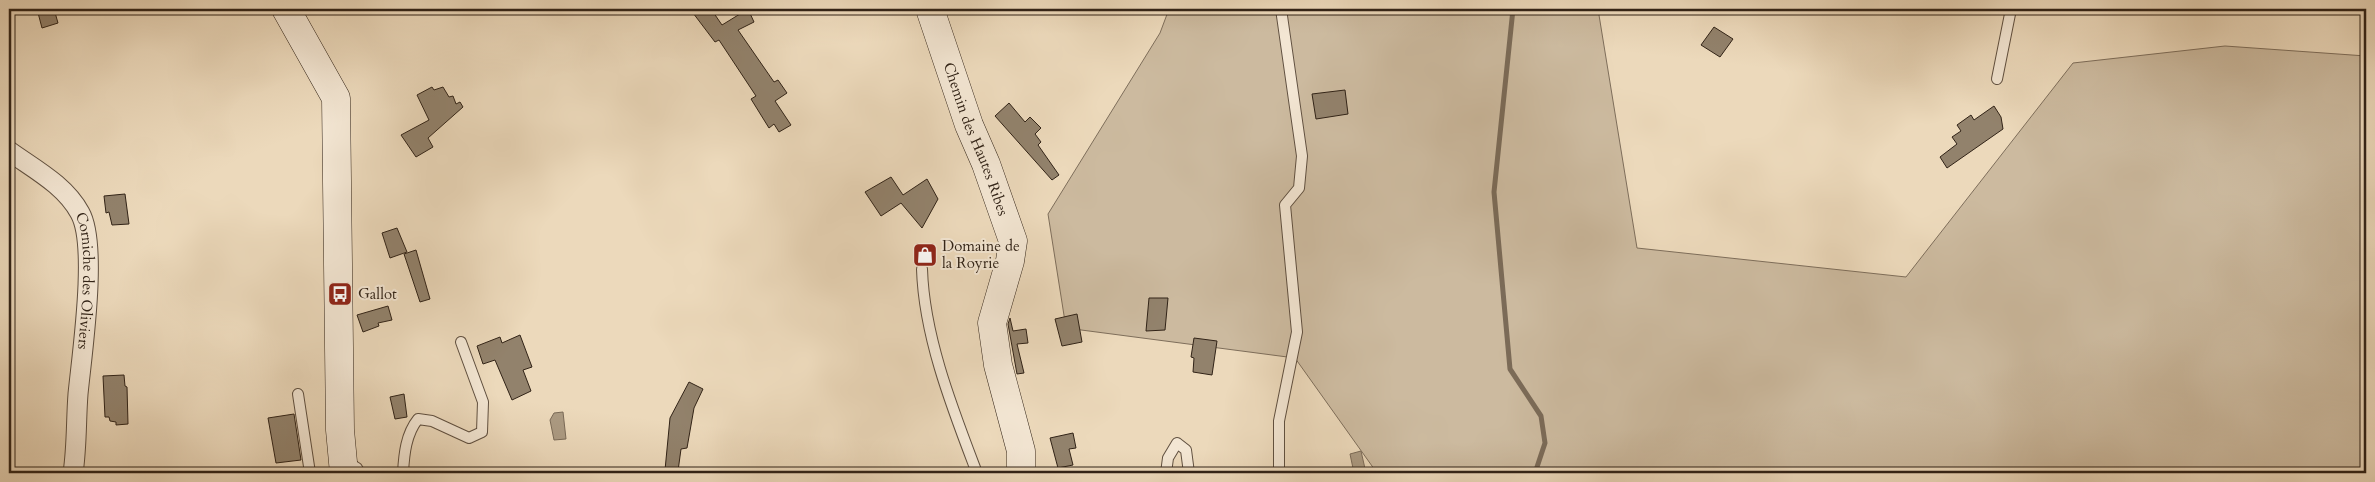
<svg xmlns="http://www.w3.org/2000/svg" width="2375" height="482" viewBox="0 0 2375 482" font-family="Cardo,serif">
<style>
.green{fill:#ccba9f;stroke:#7e6e5b}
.water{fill:#ac9b83;stroke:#7b6b58}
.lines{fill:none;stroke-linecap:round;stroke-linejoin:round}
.stream{stroke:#7b6b58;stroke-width:5}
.building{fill:#92826c;stroke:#312317}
.lane-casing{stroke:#605040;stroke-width:12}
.street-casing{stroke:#605040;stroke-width:21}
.secondary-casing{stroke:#312317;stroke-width:29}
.lane{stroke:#f3e6d3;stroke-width:10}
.street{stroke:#f3e6d3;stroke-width:19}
.secondary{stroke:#f3e6d3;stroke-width:28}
.labels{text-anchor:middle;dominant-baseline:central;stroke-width:4;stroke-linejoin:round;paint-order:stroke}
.street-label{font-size:15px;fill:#312317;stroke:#f3e6d3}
.poi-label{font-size:15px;fill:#312317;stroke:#f3e6d3;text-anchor:start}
</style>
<rect width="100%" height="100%" fill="#ecd9bb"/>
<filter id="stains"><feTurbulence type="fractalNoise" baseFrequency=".004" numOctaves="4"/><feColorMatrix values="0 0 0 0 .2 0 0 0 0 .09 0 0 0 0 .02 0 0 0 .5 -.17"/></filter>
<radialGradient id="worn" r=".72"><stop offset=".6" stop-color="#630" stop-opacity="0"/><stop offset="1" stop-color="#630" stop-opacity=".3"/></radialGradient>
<polygon class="green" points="1169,9 1598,9 1637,248 1906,277 2073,63 2225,46 2366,56 2366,473 1377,473 1295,358 1066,328 1048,214 1160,33"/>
<g class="water">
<polygon points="563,412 566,439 554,440 550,420 554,413"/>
<polygon points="1361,451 1366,473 1354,473 1350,454"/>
</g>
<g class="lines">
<polyline class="stream" points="1513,9 1494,192 1510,369 1541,416 1545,443 1535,473"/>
</g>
<g class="building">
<polygon points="37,9 54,9 58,23 42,28"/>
<polygon points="690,9 711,9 722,25 748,9 754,22 738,30 774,82 778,80 787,93 775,101 791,125 779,132 774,124 769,128 751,99 756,96 719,40 715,42"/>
<polygon points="1714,27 1733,39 1720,57 1701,45"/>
<polygon points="432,87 434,90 443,87 449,97 453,96 456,104 460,102 463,107 428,138 433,147 416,157 401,135 429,120 417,95"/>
<polygon points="1345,90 1348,114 1316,119 1312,94"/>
<polygon points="1009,103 1025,122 1030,117 1041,128 1035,134 1041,142 1038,145 1059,175 1052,180 995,116"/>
<polygon points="1994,106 2001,117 2003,129 1947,168 1940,157 1957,144 1952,137 1961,131 1957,125 1971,115 1974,120"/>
<polygon points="891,177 903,195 927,179 938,199 922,228 901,203 881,216 865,192"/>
<polygon points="125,194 129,224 112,225 109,212 106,213 104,196"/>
<polygon points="397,228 407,252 390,258 382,233"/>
<polygon points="416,250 430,299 420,302 404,254"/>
<polygon points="1149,298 1168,298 1165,330 1146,331"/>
<polygon points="388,306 392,320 378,323 379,326 363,332 357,315"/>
<polygon points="1077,314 1082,342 1062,346 1055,319"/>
<polygon points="1010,318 1013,331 1026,329 1028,343 1017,344 1024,373 1017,374 1008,324"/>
<polygon points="520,335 532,367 523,370 531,391 512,400 495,360 483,364 477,346 500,337 502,343"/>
<polygon points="1194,338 1217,341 1212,375 1193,372 1194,358 1191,357"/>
<polygon points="124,375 125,386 127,387 128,424 116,425 116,422 110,421 109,417 105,417 103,376"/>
<polygon points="689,382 703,389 694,408 687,448 681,449 678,471 665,470 670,418"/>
<polygon points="404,394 407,417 395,419 390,397"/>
<polygon points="294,414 301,460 276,463 268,418"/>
<polygon points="1073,433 1076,448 1069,449 1073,465 1058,468 1050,438"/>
</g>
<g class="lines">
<defs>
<g id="lane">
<polyline points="1997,79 2011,9"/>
<path d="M922,269C924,337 953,410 977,473"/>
<polyline points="298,394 310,473"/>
<polyline points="346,461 357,468 360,473"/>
<path d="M403,473C404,454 406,434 418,419L432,421L469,438L482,432L483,402L461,342"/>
<polyline points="1166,473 1168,458 1177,443 1186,450 1189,473"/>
<polyline points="1279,473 1279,421 1297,332 1285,205 1299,188 1302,156 1281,9"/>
</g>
<g id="street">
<path id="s1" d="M9,151C34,169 65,185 80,213C98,245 82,353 78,394C76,420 77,447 73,473"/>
</g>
<g id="secondary">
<polyline points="286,9 336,98 340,430 344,473"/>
<path id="s2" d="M930,9L969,125L986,164L1013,241L1010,261L992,323L998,365L1021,451V473"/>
</g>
</defs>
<use href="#lane" class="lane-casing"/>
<use href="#street" class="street-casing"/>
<use href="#secondary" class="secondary-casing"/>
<use href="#lane" class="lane"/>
<use href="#street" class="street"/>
<use href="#secondary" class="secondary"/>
</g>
<defs>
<symbol id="shop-square" viewBox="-11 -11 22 22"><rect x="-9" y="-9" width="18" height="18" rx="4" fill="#8f2418" stroke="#f3e6d3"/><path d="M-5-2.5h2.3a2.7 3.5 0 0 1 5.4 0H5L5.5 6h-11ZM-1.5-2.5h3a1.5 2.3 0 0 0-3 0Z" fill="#fff"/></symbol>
<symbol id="bus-square" viewBox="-11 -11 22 22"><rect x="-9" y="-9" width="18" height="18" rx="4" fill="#8f2418" stroke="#f3e6d3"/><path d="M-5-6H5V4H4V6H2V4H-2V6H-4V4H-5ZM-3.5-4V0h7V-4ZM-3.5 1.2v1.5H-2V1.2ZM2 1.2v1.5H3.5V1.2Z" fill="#fff"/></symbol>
</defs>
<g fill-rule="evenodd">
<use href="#shop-square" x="911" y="241" width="28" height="28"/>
<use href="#bus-square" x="326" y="280" width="28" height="28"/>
</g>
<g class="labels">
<g class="street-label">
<text stroke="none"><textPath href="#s2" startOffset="138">Chemin des Hautes Ribes</textPath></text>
<text stroke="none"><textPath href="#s1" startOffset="164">Corniche des Oliviers</textPath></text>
</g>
<g class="poi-label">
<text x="942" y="246">Domaine de<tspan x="942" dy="17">la Royrie</tspan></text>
<text x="358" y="294">Gallot</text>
</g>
</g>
<rect width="2375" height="482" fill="none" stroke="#ecd9bb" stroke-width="30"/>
<rect x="10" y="10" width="2355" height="462" fill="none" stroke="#312317" stroke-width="2.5"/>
<rect x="15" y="15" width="2345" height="452" fill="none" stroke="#312317"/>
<rect width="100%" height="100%" filter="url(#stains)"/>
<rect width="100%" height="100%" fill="url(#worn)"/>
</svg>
